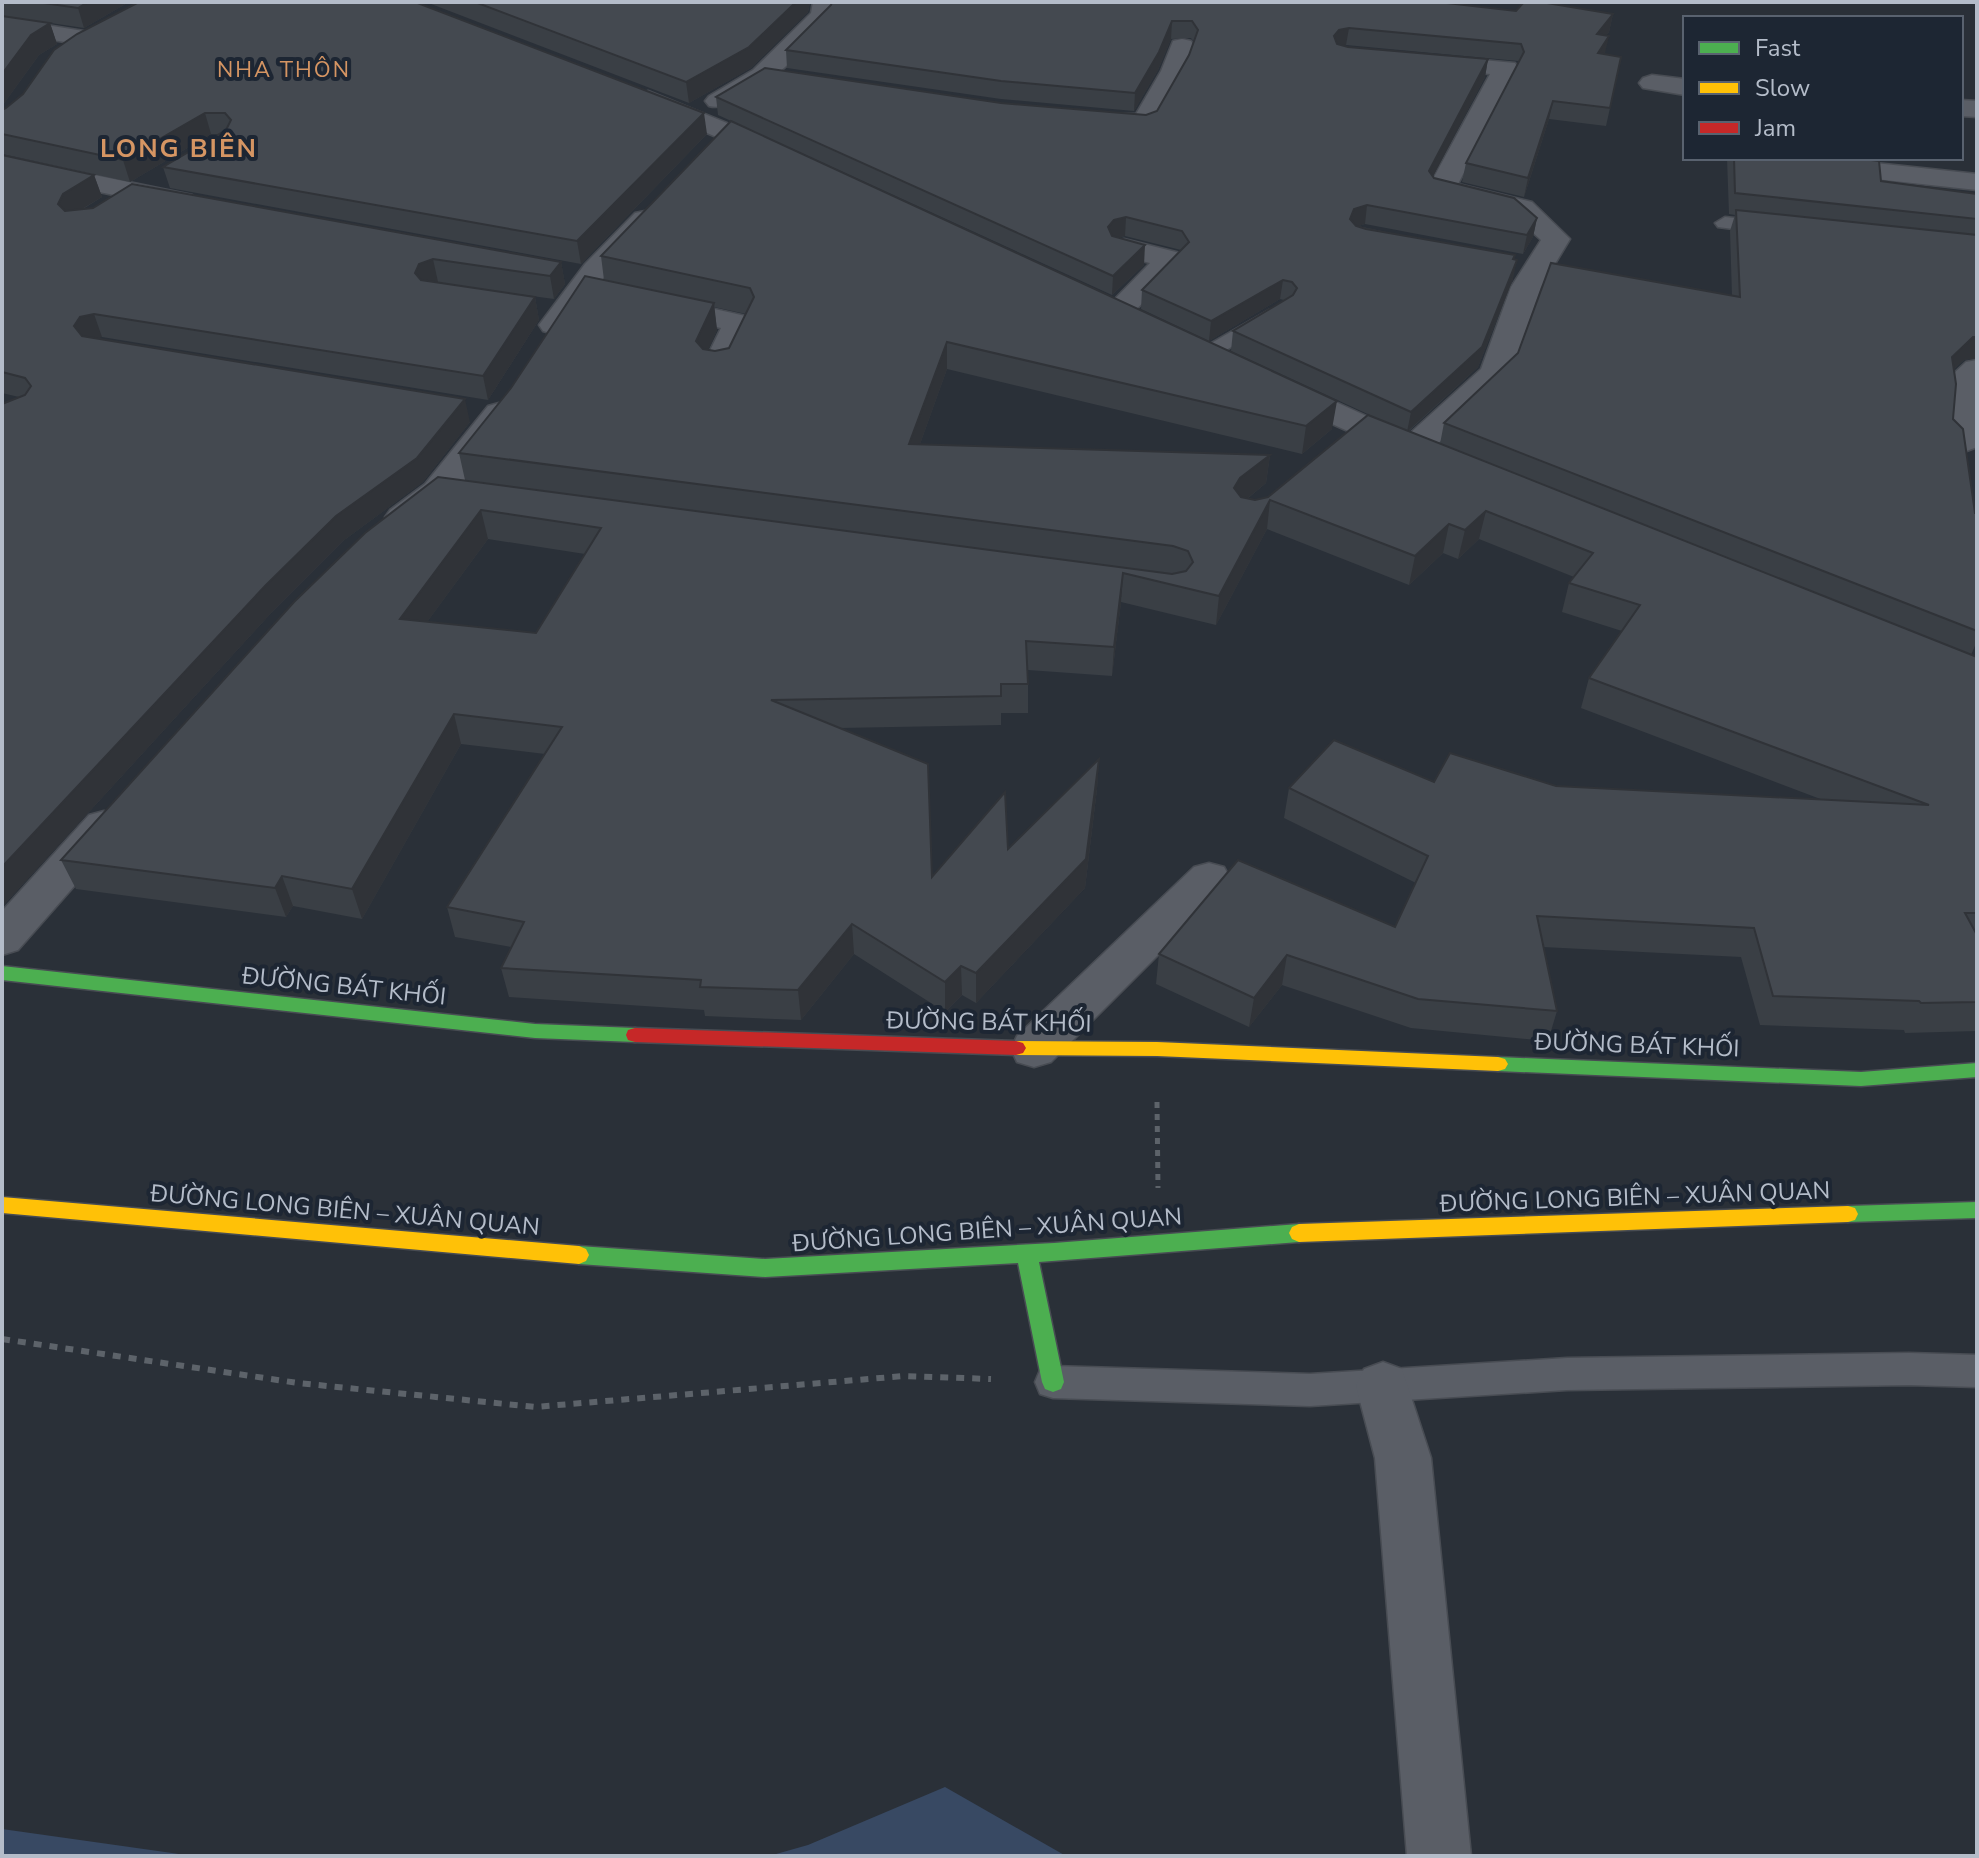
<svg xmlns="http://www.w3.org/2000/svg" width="1979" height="1858" viewBox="0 0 1979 1858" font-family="'Nunito Sans',sans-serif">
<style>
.water{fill:#384963}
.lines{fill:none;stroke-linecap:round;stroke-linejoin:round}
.lane-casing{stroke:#484c53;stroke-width:3}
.street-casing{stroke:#484c53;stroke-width:3}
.fast-casing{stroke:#484c53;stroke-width:3}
.slow-casing{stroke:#484c53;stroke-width:3}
.jam-casing{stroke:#484c53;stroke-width:3}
.path-far1{stroke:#5d636a;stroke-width:5;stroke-dasharray:6 6;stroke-linecap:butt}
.path{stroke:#5d636a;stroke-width:6;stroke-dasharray:8 8;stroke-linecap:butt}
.lane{fill:#5a5e66;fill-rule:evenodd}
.street{fill:#5a5e66;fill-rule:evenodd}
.fast{fill:#4caf50;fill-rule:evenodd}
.slow{fill:#ffc107;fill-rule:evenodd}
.jam{fill:#c62828;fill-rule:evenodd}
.wall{fill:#3a3f45;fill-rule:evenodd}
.shaded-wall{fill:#303338}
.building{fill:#444950;stroke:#303338;stroke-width:2;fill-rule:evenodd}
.labels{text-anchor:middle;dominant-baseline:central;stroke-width:8;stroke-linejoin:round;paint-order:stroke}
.far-neighbourhood-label{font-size:22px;letter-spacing:2px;fill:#d59563;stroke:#1d2633}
.street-label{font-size:24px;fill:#b4bcc9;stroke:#1d2633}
.far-district-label{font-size:26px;font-weight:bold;letter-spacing:2px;fill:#d59563;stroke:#1d2633}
</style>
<rect width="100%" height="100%" fill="#2a3038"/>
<g class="water">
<polygon points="945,1787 1066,1856 769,1856 808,1845"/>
<polygon points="2,1829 172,1853 192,1856 2,1856"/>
</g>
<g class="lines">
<defs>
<g id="lane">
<polygon points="1725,217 1772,222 1782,228 1772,234 1718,227 1715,223"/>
<polygon points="1269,310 1276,312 1279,316 1276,320 1213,358 1197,358 1194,353"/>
<polygon points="1909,1353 1977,1355 1977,1387 1909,1385 1567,1390 1310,1406 1053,1398 1040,1394 1035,1382 1040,1370 1053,1366 1310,1374 1567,1358"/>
</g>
<g id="street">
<path d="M813,2H837L834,15C815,42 743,115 709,106L705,101L709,96L753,70L811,13Z"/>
<polygon points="2,18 90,32 99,34 102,39 99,44 90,46 2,32"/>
<polygon points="1182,39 1191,41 1194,46 1185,71 1153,128 1144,130 1085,124 1081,119 1085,114 1136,114 1161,71 1173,41"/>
<polygon points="1429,55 1515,63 1518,68 1458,184 1532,202 1570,239 1541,287 1511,373 1424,457 1412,460 1270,396 1265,389 1270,382 1281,379 1292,382 1408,435 1481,369 1511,287 1541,240 1512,214 1432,194 1428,188 1490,74 1420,67 1417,62 1420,57"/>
<polygon points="1652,75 1685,79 1685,95 1643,88 1639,83 1643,78"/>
<polygon points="648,91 786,147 790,153 786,159 768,159 639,104 635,99 639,94"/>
<polygon points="1961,100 1977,101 1977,117 1961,116"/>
<polygon points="2,156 182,193 192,195 196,201 192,207 182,209 2,172"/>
<polygon points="1741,158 1829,158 1977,174 1977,190 1754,166 1745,164"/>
<polygon points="645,211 655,213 659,219 655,225 605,276 565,331 554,334 543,331 539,325 585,264 635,213"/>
<polygon points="1124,239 1180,253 1185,259 1128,318 1117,321 1106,318 1102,312 1150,263 1114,254 1110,248 1114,242"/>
<polygon points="657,296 750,317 754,323 729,374 718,376 707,374 702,367 721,328 646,311 642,305 646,299"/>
<polygon points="1977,360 1977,447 1964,452 1952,449 1947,442 1953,374 1966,362"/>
<path d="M499,403L510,406L515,413C492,447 452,507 414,524C406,528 398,527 390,524L385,517L390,510L425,484L488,406Z"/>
<polygon points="104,811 119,815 125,825 119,835 18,950 2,955 2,911 89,815"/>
<polygon points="1209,863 1224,867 1230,878 1224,889 1051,1062 1034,1067 1017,1062 1011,1049 1017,1036 1194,867"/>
<polygon points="1383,1362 1402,1369 1431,1458 1471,1856 1407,1856 1375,1458 1356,1386 1364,1369"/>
</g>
<g id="fast">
<polygon points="2,966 535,1024 635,1028 642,1030 644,1035 642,1040 635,1042 535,1038 2,980"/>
<polygon points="1498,1057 1861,1072 1977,1063 1977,1077 1861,1086 1498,1071 1491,1069 1488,1064 1491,1059"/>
<polygon points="1977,1202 1977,1218 1848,1222 1841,1220 1838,1214 1841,1208 1848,1206"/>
<polygon points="1299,1224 1306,1227 1309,1233 1306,1239 1299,1242 1039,1262 1064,1382 1061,1389 1053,1392 1045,1389 1042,1382 1018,1263 765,1277 579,1264 572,1261 569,1255 572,1249 579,1246 765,1259 1054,1243"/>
</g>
<g id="slow">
<polygon points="1016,1041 1157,1042 1498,1057 1505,1059 1508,1064 1505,1069 1498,1071 1157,1056 1016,1055 1009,1053 1006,1048 1009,1043"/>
<polygon points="2,1197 579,1246 586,1249 589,1255 586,1261 579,1264 2,1213"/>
<polygon points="1848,1206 1855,1208 1858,1214 1855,1220 1848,1222 1299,1242 1292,1239 1289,1233 1292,1227 1299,1224"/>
</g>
<polygon id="jam" points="635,1028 1016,1041 1023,1043 1026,1048 1023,1053 1016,1055 635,1042 628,1040 626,1035 628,1030"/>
</defs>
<use href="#lane" class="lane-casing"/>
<use href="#street" class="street-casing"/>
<use href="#fast" class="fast-casing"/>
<use href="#slow" class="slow-casing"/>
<use href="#jam" class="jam-casing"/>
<polyline class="path-far1" points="1157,1102 1158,1188"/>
<polyline class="path" points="2,1339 298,1383 535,1407 904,1376 991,1379"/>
<use href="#lane" class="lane"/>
<use href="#street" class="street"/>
<use href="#fast" class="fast"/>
<use href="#slow" class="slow"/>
<use href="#jam" class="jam"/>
</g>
<g class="wall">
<polygon points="2,2 129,2 84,28 4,16 50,23 57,44 39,55 2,106"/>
<polygon points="426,2 810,2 808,12 751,68 689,103"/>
<path d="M831,5L1516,11L1613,14L1609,32L1606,35L1604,54L1610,108L1606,126L1549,119L1524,197L1462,182L1466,163L1518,63V61L1346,45L1343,46L1348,47L1488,59L1485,77L1433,176L1434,178L1537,218L1533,237L1523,254L1365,224L1358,226L1514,259L1513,279L1478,367L1408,432L1440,444L1444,423L1732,296L1730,231L1735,215L1729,214L1727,158H1856L1881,181L1977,194V358L1964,360L1954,369L1953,419L1975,513H1977V641L1971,655L1977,657V933H1976L1977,935V1031L1905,1033L1904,1030L1760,1025L1741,957L1543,947L1557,1011L1548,1041L1411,1028L1282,985L1249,1027L1156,984L1159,954L1395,927L1416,883L1284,818L1289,788L1434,782L1556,786L1823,800L1581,708L1589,678L1622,631L1562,612L1569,583L1574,577L1479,539L1458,559L1443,553L1409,585L1267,529L1216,625L1121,602L1112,676L1028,670V713H1001V725L840,728L932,877L1008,849L1099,759L1097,789L1085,888L976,1003L962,995L945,1012L854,954L801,1020L705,1016L704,1010L509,997L501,968L511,947L455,937L447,907L545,754L461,744L362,919L293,906L286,917L76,889L61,860L465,480L459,453L604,280L601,256L731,121L1332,429L1302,454L947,369L920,444L1270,455L1266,483L1247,499L1255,500L1268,497L1387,423L1231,351L1233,331L1284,300L1280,299L1209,341L1141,309L1142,290L1181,250L1125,236L1118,238L1144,265L1112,295L718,115L716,97L1001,103L1146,115L1157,111L1189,55L1194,42L1191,38L1171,39L1158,70L1134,111L1001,99L787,68L786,50ZM714,307L746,314L729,348L715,351L708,350L717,330ZM488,539L585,554L536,633L427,622Z"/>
<polygon points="23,94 707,134 581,264 170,188 163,167 219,134 211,134 130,182 2,154 2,110 6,108"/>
<polygon points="2,155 94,175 102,197 83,209 561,262 565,284 554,299 437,283 535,297 539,320 488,400 102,337 97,338 470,422 423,482 343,541 273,611 2,907 2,404 19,397 2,393"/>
</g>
<g class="shaded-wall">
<polygon points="88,2 129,2 84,28 78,8"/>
<polygon points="796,2 810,2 808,12 751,68 689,103 686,82"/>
<polygon points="1613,14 1609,32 1593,51 1597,34"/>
<polygon points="1172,21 1171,39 1158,70 1134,111 1135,93"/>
<polygon points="50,23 57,44 39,55 2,106 2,74 31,35"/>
<polygon points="1349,28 1346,45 1336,47 1334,36 1339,30"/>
<polygon points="1609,36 1605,53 1594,71 1598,53"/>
<polygon points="1488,59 1485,77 1426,190 1429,171"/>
<polygon points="1553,101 1549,119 1524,197 1528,178"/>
<polygon points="205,113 211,134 130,182 123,160"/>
<polygon points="704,113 707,134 581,264 577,241"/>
<polygon points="94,175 102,197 70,216 58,204 63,194"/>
<polygon points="1367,205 1365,224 1352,228 1350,219 1354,209"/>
<polygon points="1126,217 1125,236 1113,239 1108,227 1114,220"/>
<polygon points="1537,218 1533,237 1523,254 1527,235"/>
<polygon points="1145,245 1144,265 1112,295 1113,276"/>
<polygon points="433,259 438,282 424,286 415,273 419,264"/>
<polygon points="1517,260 1513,279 1478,367 1407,432 1411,412"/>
<polygon points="561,262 565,284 554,299 550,276"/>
<polygon points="1283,280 1280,299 1209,341 1211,321"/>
<polygon points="535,297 539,320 488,400 483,376"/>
<polygon points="714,303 717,330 700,369 696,341"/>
<polygon points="94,314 102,337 89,340 83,349 74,326 80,317"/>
<polygon points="1973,337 1977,337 1977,358 1964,360 1943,379 1952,357"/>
<polygon points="947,342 947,369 910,472 909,444"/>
<polygon points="465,399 470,422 423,482 343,541 273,611 2,907 2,867 265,586 336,516"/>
<polygon points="1337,401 1332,429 1302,454 1306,426"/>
<polygon points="1270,455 1266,483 1237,507 1234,488 1240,478"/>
<polygon points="1270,500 1267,529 1216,625 1219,596"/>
<polygon points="481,510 488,539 408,648 400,619"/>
<polygon points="1486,511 1479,539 1458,559 1465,530"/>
<polygon points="1449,524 1443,553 1409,585 1415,556"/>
<polygon points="1123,573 1121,602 1112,676 1114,647"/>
<polygon points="454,714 461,744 362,919 352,889"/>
<polygon points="1099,759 1097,789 1085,888 976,1003 976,973"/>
<polygon points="282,876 293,906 286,917 275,888"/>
<polygon points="852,924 854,954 801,1020 798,990"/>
<polygon points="1287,955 1282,985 1249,1027 1254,998"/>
<polygon points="961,966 962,995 945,1012 945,982"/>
</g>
<g class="building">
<polygon points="37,2 88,2 78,8"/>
<polygon points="139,2 415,2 704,113 577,241 163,167 226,130 231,120 225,113 205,113 123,160 2,134 2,110 6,108 23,94 54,50 77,34"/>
<polygon points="475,2 796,2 749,47 686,82"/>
<polygon points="832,2 1438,2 1516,11 1524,2 1541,2 1613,14 1597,34 1609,36 1598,53 1621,57 1610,108 1553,101 1528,178 1466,163 1524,52 1521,44 1349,28 1339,30 1334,36 1337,44 1348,47 1488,59 1429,171 1434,178 1514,198 1537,218 1527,235 1367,205 1354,209 1350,219 1356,226 1366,229 1515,255 1513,259 1517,260 1482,347 1411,412 1233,331 1293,295 1297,288 1292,282 1283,280 1211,321 1142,290 1189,242 1182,231 1126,217 1114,220 1108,227 1112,236 1145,245 1113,276 716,97 765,68 1001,103 1146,115 1157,111 1189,55 1198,30 1192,21 1172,21 1159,52 1135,93 1001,81 786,50 831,5"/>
<polygon points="2,16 50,23 31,35 2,74"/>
<path d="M731,121L1337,401L1306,426L947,342L909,444L1270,455L1240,478L1234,488L1241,497L1255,500L1268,497L1368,415L1977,657V913H1965L1977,935V1002L1921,1003L1919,1001L1773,996L1754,928L1537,916L1557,1011L1418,999L1287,955L1254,998L1159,954L1238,860L1395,927L1428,856L1289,788L1334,740L1434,782L1450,753L1556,786L1929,805L1589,678L1640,605L1569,583L1593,553L1486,511L1465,530L1449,524L1415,556L1270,500L1219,596L1123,573L1114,647L1026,641L1028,684H1001V696L771,700L928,764L932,877L1005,792L1008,849L1099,759L1086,859L976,973L961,966L945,982L852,924L798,990L700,987L701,980L501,968L524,922L447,907L562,727L454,714L352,889L282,876L275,888L61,860L294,602L365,533L438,477L1172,574L1186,571L1193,562L1188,551L1173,546L459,453L511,388L585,276L714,303L696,341L703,349L715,351L729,348L754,297L750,288L601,256ZM481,510L601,528L536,633L400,619Z"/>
<polygon points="2,155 94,175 63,194 58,204 65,211 93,208 132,184 561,262 550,276 433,259 419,264 415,273 421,280 535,297 483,376 94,314 80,317 74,326 82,336 465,399 417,458 336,516 265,586 2,867 2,404 25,395 31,386 25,378 2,372"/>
<polygon points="1734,158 1856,158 1879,161 1881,181 1977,194 1977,219 1735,193"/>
<polygon points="1736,210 1977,235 1977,337 1973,337 1952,357 1956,384 1953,419 1963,429 1975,513 1977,513 1977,631 1444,423 1518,353 1551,263 1740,297"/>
</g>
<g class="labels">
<g class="far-neighbourhood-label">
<text x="284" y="70">NHA THÔN</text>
</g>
<g class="street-label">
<text transform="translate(344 986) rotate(6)">ĐƯỜNG BÁT KHỐI</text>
<text transform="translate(989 1022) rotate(1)">ĐƯỜNG BÁT KHỐI</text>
<text transform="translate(1637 1045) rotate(2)">ĐƯỜNG BÁT KHỐI</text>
<text transform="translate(1635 1197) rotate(-2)">ĐƯỜNG LONG BIÊN – XUÂN QUAN</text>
<text transform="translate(345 1210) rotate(5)">ĐƯỜNG LONG BIÊN – XUÂN QUAN</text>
<text transform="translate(987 1230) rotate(-4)">ĐƯỜNG LONG BIÊN – XUÂN QUAN</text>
</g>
<g class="far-district-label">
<text x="179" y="148">LONG BIÊN</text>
</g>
</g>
<rect width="1979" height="1858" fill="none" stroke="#b4bcc9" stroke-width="8"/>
<rect x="1683" y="16" width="280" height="144" fill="#1d2633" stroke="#59626f" stroke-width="2"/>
<rect x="1699" y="42" width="40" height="12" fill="#4caf50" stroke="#59626f" stroke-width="2"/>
<text x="1755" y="56" font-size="24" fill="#b4bcc9">Fast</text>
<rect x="1699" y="82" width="40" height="12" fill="#ffc107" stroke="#59626f" stroke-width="2"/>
<text x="1755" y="96" font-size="24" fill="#b4bcc9">Slow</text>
<rect x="1699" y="122" width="40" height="12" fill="#c62828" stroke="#59626f" stroke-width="2"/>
<text x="1755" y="136" font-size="24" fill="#b4bcc9">Jam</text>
</svg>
